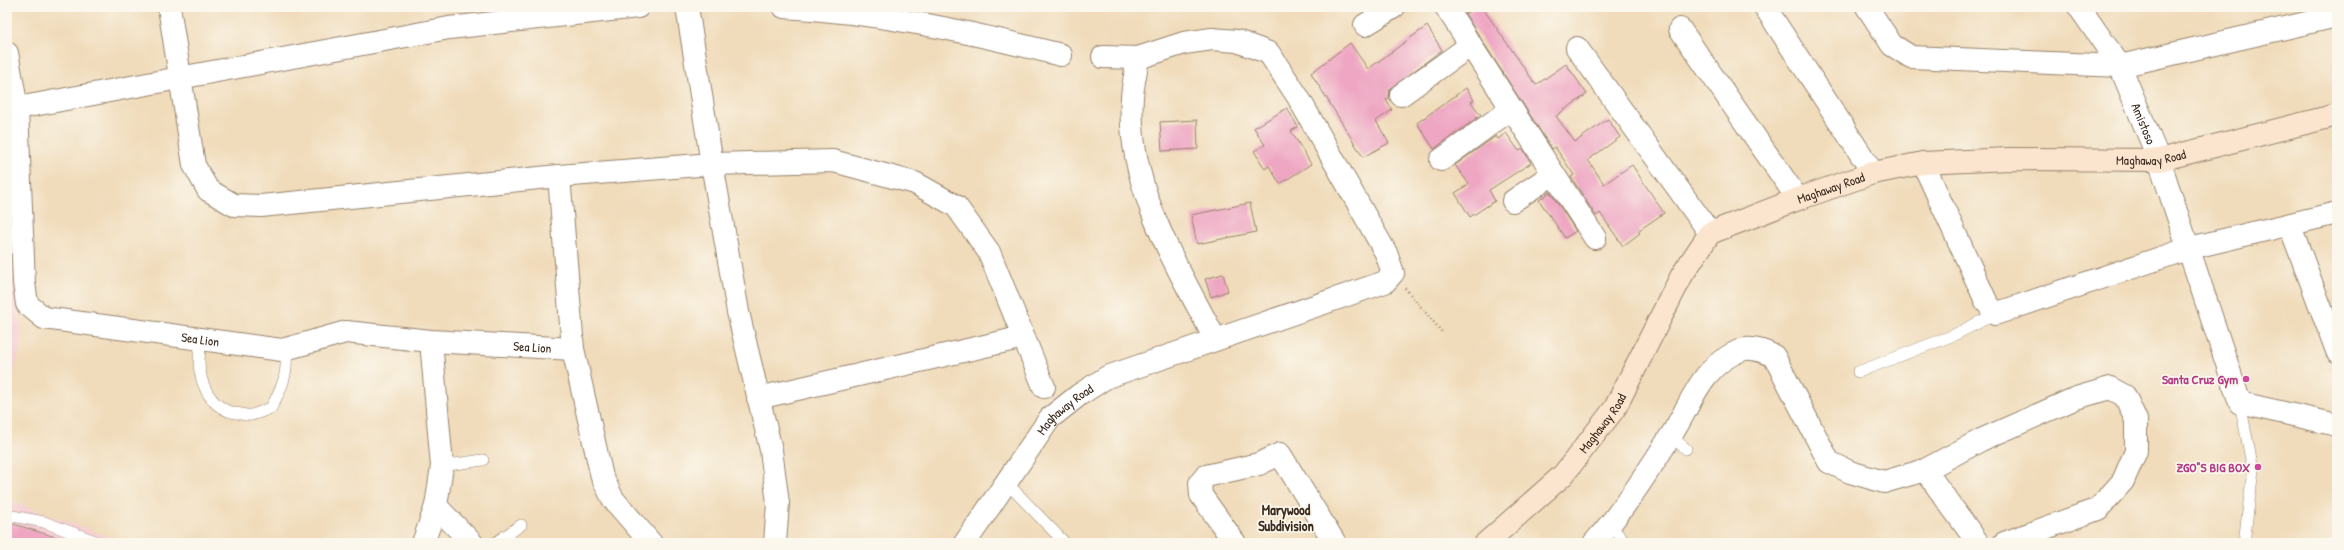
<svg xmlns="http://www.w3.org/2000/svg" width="2344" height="550" viewBox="0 0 2344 550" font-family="'Patrick Hand',sans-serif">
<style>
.built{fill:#f6cfd5}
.building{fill:#eea6c2}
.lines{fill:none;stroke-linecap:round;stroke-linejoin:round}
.lane-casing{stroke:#96826c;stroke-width:12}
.street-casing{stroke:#96826c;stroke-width:24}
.secondary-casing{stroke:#96826c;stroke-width:24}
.path{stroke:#96826c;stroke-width:2.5;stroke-dasharray:1 3;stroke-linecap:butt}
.lane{stroke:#fff;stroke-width:11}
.street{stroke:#fff;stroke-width:22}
.secondary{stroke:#fbe5cf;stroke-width:22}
.hotel-dot{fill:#d1479c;stroke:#fbf7ec;stroke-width:1.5}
.labels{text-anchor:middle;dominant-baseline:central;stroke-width:3.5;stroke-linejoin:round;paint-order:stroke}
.street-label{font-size:13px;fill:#3b2a1e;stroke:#fbf7ec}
.hotel-label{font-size:13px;font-weight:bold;fill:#b23c85;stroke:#fbf7ec;text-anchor:end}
.neighbourhood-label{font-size:14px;font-weight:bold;fill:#3b2a1e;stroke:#fbf7ec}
</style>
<rect width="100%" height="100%" fill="#fbf7ec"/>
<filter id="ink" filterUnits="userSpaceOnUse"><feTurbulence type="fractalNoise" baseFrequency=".025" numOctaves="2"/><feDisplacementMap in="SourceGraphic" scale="8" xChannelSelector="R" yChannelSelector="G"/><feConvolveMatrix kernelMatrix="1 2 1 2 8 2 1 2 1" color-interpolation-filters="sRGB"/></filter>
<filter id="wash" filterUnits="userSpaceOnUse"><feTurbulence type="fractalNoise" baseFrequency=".012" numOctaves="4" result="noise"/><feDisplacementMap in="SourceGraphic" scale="16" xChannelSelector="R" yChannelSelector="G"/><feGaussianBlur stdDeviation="0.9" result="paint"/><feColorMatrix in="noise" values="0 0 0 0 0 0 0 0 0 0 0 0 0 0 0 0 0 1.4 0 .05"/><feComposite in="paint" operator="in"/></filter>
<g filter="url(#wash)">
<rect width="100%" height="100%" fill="#f0dbba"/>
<g class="built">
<polygon points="7,202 22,339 7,401"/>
<polygon points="7,500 125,543 7,543"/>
</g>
<g id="blocks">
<g class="building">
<polygon points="1475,7 1482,7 1536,85 1566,64 1587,94 1556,116 1575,142 1608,119 1620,137 1588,160 1604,184 1632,165 1664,213 1638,231 1640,233 1623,246 1600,213 1596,216 1571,177 1574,175 1555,147 1552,149 1465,14"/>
<polygon points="1427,26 1442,50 1390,89 1389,98 1386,100 1392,110 1376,121 1389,143 1363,157 1311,73 1350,43 1368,69"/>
<polygon points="1466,88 1474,100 1471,102 1481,115 1434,149 1417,123"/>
<polygon points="1287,108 1298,127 1291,131 1311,164 1280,184 1269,166 1265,169 1254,151 1265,145 1254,128"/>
<polygon points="1197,120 1198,149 1162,151 1160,122"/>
<polygon points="1506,133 1519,151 1523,149 1531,163 1489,190 1495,201 1470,217 1455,193 1469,184 1455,165 1496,136 1498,139"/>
<polygon points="1550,192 1576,231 1565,238 1539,200"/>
<polygon points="1250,203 1256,232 1197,244 1191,215"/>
<polygon points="1223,274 1228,291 1211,297 1205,279"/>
<polygon points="7,522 62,539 61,543 7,543"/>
</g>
</g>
</g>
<g filter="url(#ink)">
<use href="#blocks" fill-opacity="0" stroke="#96826c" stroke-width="1"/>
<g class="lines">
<defs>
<g id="lane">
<path d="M202,340C194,368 203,406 235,413C240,413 246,416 251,415C257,414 265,410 271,408C283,386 288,374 286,349"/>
<polyline points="1858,372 1954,335 1995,314"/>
<polyline points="2240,403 2253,470 2244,543"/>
<polyline points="1671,436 1686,449"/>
<polyline points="442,466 483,460"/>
<polyline points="1006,482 1065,543"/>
<polyline points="7,515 44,522 100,543"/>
<polyline points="1610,525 1624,541"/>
<polyline points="495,543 521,525"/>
</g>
<g id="street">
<polyline points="169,7 194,165 208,190 234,205 261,206 559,176 712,164 833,161 915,183 956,206 989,252 1044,387"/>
<polyline points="687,7 712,164 738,312 771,450 778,503 775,543"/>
<path d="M784,7C878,12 970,32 1061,55"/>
<polyline points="1446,7 1595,238"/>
<polyline points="1765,7 1873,173"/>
<polyline points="1867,7 1892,45 1911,57 2120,66 2337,16"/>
<path id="s1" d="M2079,7L2120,66L2159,160L2240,403L2337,425"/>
<polyline points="1365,25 1394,7"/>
<polyline points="1680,29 1798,199"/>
<polyline points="1577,48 1710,233"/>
<path id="s2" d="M7,53L17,108L24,283L27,304L44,318L282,350L346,332L431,341L573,349"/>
<path d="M1138,58C1136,71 1133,84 1132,97C1126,185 1176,264 1215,339"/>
<polyline points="1401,95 1471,45"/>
<polyline points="7,110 449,28 638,7"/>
<polyline points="1441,160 1511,109"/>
<polyline points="1923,163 1986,301 1995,314 2190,248 2337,213"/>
<polyline points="559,176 573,349 602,477 613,499 651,543"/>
<polyline points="1513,201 1553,174"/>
<polyline points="2290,226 2337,351"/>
<polyline points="758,398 1024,337"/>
<polyline points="1925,470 1978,543"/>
<polyline points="436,506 472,543"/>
<polyline points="423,543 436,506 442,466 431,341"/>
<path id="s3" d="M965,543L1050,418L1079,395L1107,377L1385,282L1393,273L1386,253L1298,97L1269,53L1237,41L1212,39L1184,43L1138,58L1103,57"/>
<polyline points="1235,543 1201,495 1200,483 1206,476 1259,464 1280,454 1335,543"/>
<path d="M1594,543C1623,511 1647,473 1670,437C1692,404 1699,367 1741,350C1751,346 1765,352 1774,356L1829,462L1850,472L1884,482L1925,470L1981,440L2076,398L2110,388L2125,396L2136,420V451L2123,481L2098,509L2004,543"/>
</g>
<g id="secondary">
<path id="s4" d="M1486,543L1563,475L1615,408L1682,275L1710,233L1798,199L1873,173L1923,163L2009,159L2159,160L2337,115"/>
</g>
</defs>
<use href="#lane" class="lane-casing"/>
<use href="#street" class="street-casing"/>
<use href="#secondary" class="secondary-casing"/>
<polyline class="path" points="1405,288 1442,332"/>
<use href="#lane" class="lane"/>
<use href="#street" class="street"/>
<use href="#secondary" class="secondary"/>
</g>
</g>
<g class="hotel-dot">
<circle cx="2246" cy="379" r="4"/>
<circle cx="2258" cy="467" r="4"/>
</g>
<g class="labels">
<g class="street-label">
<text stroke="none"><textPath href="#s1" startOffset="134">Amistoso</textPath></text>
<text stroke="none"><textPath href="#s4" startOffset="840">Maghaway Road</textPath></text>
<text stroke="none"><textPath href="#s4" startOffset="516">Maghaway Road</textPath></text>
<text stroke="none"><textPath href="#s2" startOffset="432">Sea Lion</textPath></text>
<text stroke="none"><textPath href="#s2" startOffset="768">Sea Lion</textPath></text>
<text stroke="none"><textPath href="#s3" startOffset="168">Maghaway Road</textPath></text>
<text stroke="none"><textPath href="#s4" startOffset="168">Maghaway Road</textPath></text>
</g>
<g class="hotel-label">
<text x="2238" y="379">Santa Cruz Gym</text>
<text x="2250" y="467">ZGO"S BIG BOX</text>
</g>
<g class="neighbourhood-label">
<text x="1286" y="509">Marywood<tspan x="1286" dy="16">Subdivision</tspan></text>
</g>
</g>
<rect width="2344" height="550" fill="none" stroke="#fbf7ec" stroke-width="24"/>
</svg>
